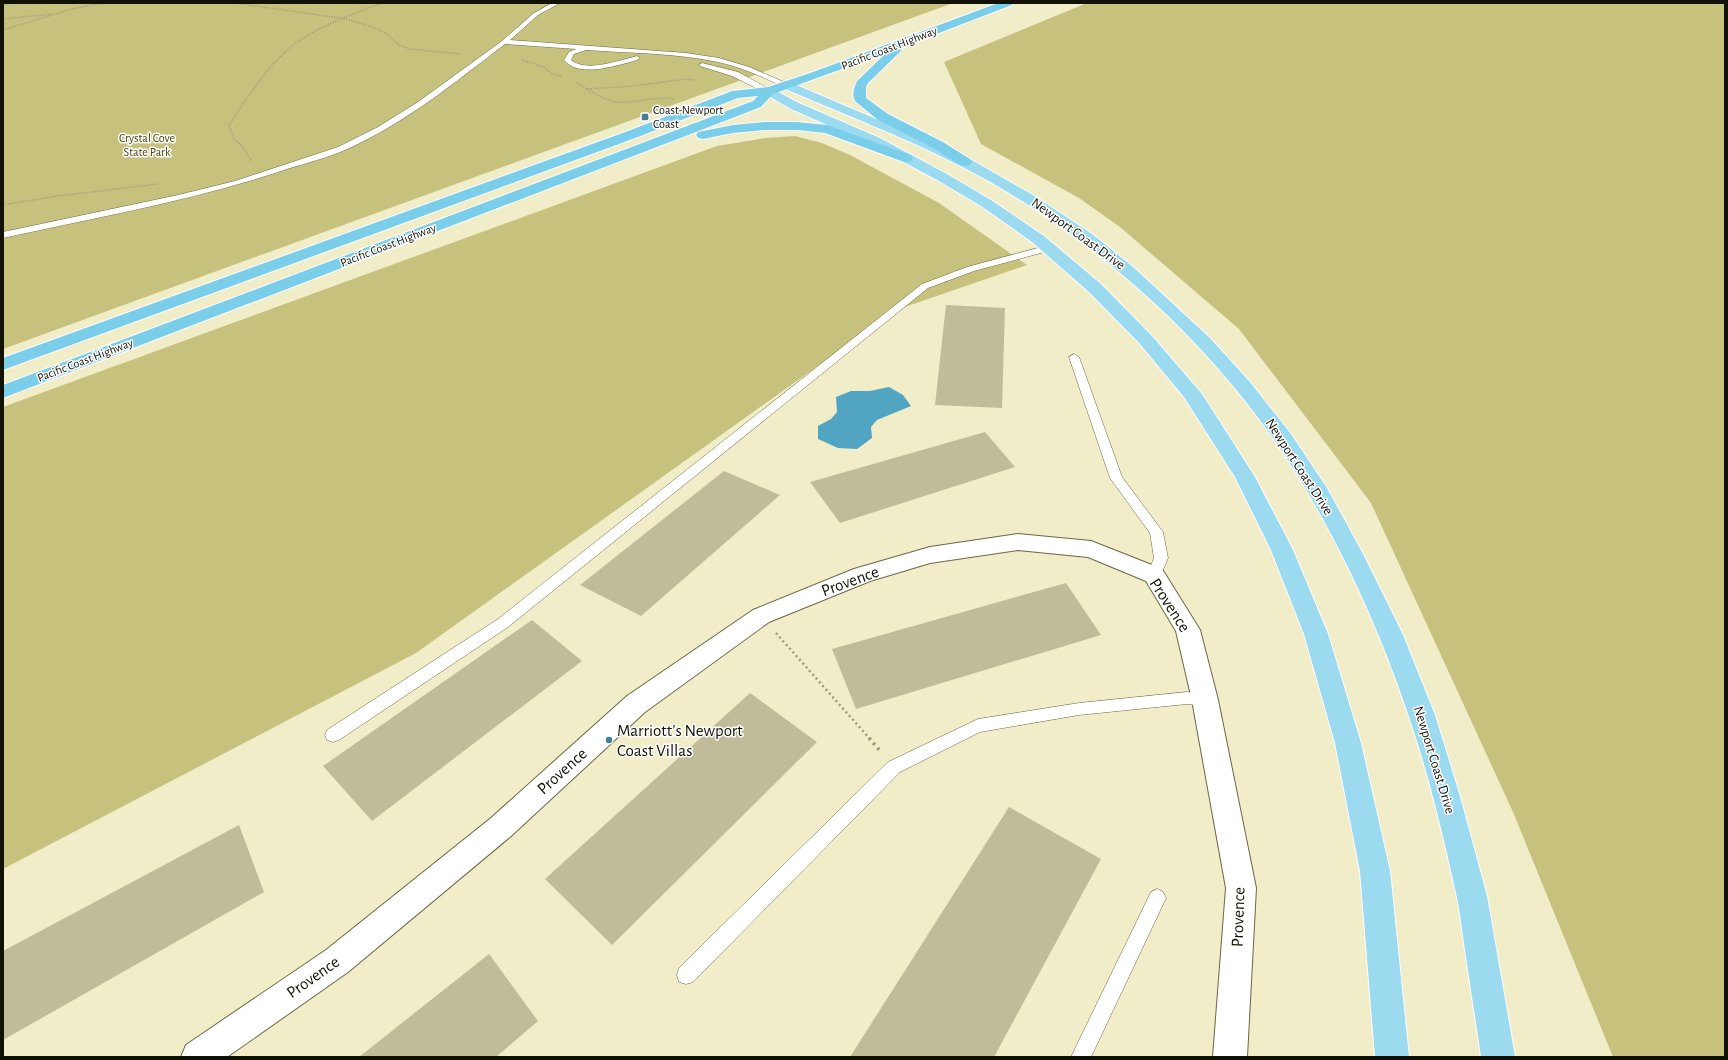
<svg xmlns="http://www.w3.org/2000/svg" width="1728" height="1060" viewBox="0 0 1728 1060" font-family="'Alegreya Sans',sans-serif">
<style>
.green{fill:#c7c17e}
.water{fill:#51a4c2}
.building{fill:#c0bc99}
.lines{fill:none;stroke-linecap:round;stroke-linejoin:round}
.service-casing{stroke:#6b6747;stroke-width:1}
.minor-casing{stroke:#6b6747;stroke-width:2}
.primary-casing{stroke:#fff;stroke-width:2}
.trunk-casing{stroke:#fff;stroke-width:2}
.path-far2{stroke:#9c9a7e;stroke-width:1.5;stroke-dasharray:1 1.5;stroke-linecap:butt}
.path-far1{stroke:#9c9a7e;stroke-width:2.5;stroke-dasharray:2 3;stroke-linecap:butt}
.path{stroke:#9c9a7e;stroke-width:3.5;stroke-dasharray:2.5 4;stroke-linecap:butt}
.service{fill:#fff;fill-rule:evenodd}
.minor{fill:#fff;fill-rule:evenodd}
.primary{fill:#9cdaef;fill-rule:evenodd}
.trunk{fill:#7bceea;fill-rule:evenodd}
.poi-dot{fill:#427f96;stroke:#fff;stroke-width:1.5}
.labels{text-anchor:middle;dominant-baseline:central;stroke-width:3;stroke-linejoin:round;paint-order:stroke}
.far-street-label{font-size:12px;fill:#121105;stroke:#fff}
.far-poi-label{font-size:12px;fill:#121105;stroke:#fff;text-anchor:start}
.far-park-label{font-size:12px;fill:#484209;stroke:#fff}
.street-label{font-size:14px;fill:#121105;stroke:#fff}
.near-street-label{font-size:17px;fill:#121105;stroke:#fff}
.near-poi-label{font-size:17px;fill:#121105;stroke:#fff;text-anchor:start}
</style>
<rect width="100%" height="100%" fill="#f0edc8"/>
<g class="green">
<polygon points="3,3 953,3 3,349"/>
<polygon points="1087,3 1725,3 1725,1057 1613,1057 1513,812 1371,503 1239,329 1120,227 1079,198 981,144 944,62"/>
<polygon points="795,136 822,143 850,155 939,203 1027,265 896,310 416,653 3,869 3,407 717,146 765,138"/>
</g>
<polygon class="water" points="889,387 903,395 911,406 877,420 871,427 872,438 857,449 838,448 818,439 818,426 831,419 837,412 836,397 851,391 870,391"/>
<g class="building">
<polygon points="946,305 1005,308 1002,408 935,405"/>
<polygon points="985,432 1015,467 840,523 810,482"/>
<polygon points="724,471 780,495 641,616 580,585"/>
<polygon points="1066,583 1101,635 856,709 832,649"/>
<polygon points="532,620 582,661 372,821 323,766"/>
<polygon points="750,693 817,742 612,945 545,879"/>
<polygon points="1009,807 1101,859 994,1057 850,1057"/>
<polygon points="239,825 264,892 3,1040 3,951"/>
<polygon points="489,954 538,1021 496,1057 359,1057"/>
</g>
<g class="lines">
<defs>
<g id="service">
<path d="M552,3H560L538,15L510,40L686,53L719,58L749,67L791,85L790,87H784C763,77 741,67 718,62C675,53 629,53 586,50L574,54L571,60C586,73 620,60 637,56L640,58C636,61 629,62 623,64C606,68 577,76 564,60L569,52L576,49L505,44C454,83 404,124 345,150C327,158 306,163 287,169C195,200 98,217 3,238V232L178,195L235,181L338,147L378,127L418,102L502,41L534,13Z"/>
<polygon points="702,63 738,72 773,91 772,93 766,93 732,76 700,66 699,65"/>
<polygon points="1049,245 1052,246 1054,248 1052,250 974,271 928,288 508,627 339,740 333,742 327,740 325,735 327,730 498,619 922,284 967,267"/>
<polygon points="1074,354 1079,357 1122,477 1163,532 1168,558 1159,579 1154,580 1149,579 1147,575 1154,558 1150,533 1110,478 1069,357"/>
<polygon points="1187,692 1210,696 1213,700 1210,704 1205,706 1187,704 1079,715 980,732 900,772 693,982 686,984 679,982 677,975 679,968 888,762 978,719 1079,703"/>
<polygon points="1157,889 1163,892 1166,898 1091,1057 1071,1057 1151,892"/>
</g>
<polygon id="minor" points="1018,534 1091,541 1162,569 1200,630 1218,700 1256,888 1247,1057 1213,1057 1226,888 1192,700 1176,631 1146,581 1088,557 1018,550 930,563 870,581 769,622 645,712 511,836 348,972 227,1057 181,1057 186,1045 326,950 491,818 627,696 753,610 854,569 930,547"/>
<g id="primary">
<path d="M787,81L970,159L1033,195L1092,234L1131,265L1210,338L1250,382L1291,434L1327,488L1363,554L1403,635L1435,715L1459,793L1487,896L1515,1057H1481C1476,1021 1470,985 1465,950C1462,931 1460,911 1456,893C1443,834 1428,771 1408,714C1378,623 1331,523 1277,444C1212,349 1122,265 1025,203C950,154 864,123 783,88L781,85L783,82Z"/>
<polygon points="769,87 799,103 880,138 947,174 991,200 1044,236 1101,284 1152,336 1202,394 1255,477 1293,550 1328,634 1361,743 1390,871 1409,1057 1375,1057 1360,871 1335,743 1304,634 1271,550 1235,477 1184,397 1140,344 1089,292 1032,242 981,206 937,180 870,144 791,109 765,94 763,91 765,88"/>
</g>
<g id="trunk">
<path d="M998,3H1013L1012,5L900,48L902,50L900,52L868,83L866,87V98L888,114L943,142L970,159L972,162L970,165L965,166L960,165L933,148L878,120L856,102C851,96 854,87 857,81L886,53L773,94L761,107L3,398V385L753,101L758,96L738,98L638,137L3,370V358L628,131L732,91L768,87L813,72Z"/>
<polygon points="765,122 797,122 827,125 911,155 913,158 911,161 906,162 901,161 825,133 797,130 765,130 733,133 703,139 698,138 696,135 698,132 733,125"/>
</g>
</defs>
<use href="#service" class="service-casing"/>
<use href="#minor" class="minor-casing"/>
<use href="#primary" class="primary-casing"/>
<use href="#trunk" class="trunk-casing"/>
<g class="path-far2">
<polyline points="235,3 346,19 375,28 387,34 399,45 409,49 461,54"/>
<polyline points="3,6 9,3"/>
<polyline points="3,19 52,14"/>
<polyline points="3,30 72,9 103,3"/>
<polyline points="522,60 544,67 552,74 563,77"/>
<path d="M577,83C590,90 603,101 619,102C638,103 656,96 675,99"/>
<polyline points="586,89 634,86 685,79 696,80"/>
<path d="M250,162L251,160L244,148L234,139L229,125C246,101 261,75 282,55C307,30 350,15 382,3"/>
<polyline points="3,205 57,196 158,184"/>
</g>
<polyline class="path-far1" points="776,633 870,739"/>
<polyline class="path" points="869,738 881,752"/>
<use href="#service" class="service"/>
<use href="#minor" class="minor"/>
<use href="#primary" class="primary"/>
<use href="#trunk" class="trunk"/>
</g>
<g class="poi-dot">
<rect x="641" y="113" width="8" height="8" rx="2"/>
<circle cx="609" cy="740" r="4"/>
</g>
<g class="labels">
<g class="far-street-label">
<text transform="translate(889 48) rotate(-21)">Pacific Coast Highway</text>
<text transform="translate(388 245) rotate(-21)">Pacific Coast Highway</text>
<text transform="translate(85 360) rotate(-21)">Pacific Coast Highway</text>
</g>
<g class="far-poi-label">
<text x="653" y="110">Coast-Newport<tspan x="653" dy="14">Coast</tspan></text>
</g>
<g class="far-park-label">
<text x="147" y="138">Crystal Cove<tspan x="147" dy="14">State Park</tspan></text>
</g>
<g class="street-label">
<text transform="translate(1078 234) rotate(36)">Newport Coast Drive</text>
<text transform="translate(1299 467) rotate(57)">Newport Coast Drive</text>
<text transform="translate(1434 760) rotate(73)">Newport Coast Drive</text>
</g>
<g class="near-street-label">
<text transform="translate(850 581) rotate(-20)">Provence</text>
<text transform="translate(1170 605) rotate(57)">Provence</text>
<text transform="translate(562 771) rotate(-42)">Provence</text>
<text transform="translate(1238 917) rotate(-88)">Provence</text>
<text transform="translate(313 977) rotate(-35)">Provence</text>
</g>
<g class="near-poi-label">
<text x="617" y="730">Marriott's Newport<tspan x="617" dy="20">Coast Villas</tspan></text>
</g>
</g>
<rect width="1728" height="1060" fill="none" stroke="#121105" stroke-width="8"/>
</svg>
